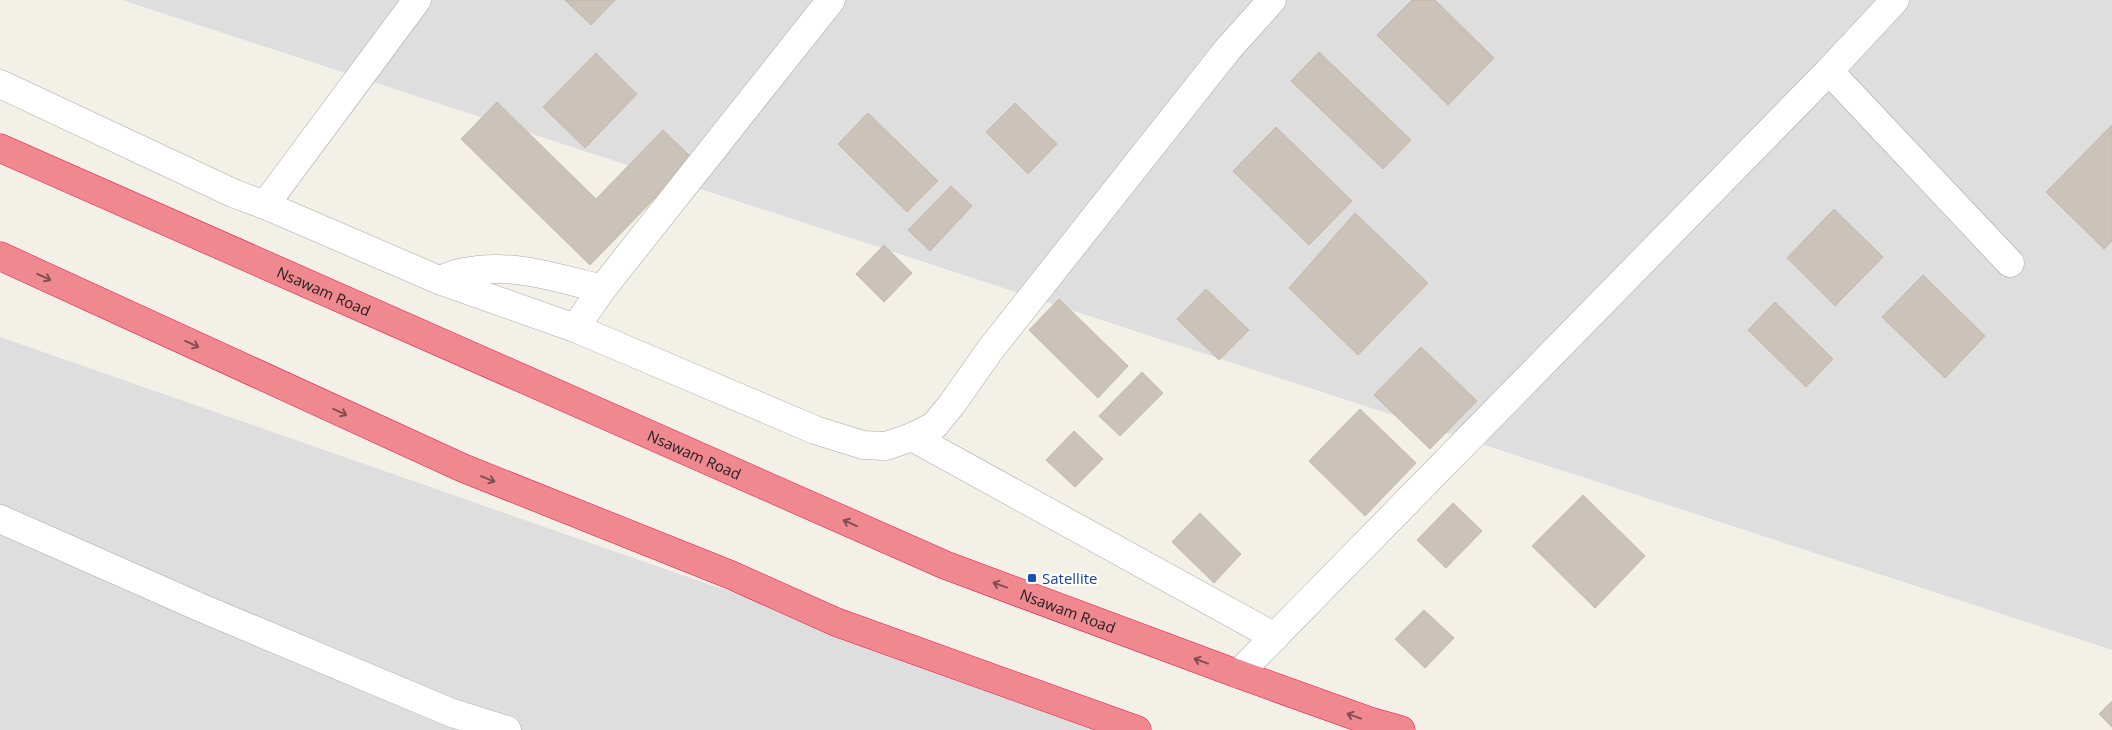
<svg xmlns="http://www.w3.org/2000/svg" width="2112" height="730" viewBox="0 0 2112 730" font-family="'Open Sans',sans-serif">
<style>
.residential{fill:#dfdede}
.building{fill:#cbc3b9;stroke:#c6b8a7}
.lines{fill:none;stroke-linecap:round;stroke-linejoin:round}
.street-casing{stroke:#a8a8a8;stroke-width:29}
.highway-casing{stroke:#ed1747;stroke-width:29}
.street{stroke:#fff;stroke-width:28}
.highway{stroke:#f0888f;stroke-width:28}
.oneway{stroke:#7e4f52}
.transit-dot{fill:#1a4fb4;stroke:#fff;stroke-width:2}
.labels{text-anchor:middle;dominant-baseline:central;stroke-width:4.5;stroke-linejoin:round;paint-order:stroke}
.street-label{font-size:15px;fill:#212121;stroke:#fff}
.transit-label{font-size:15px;fill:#164399;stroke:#fff;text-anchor:start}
</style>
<rect width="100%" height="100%" fill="#f2f0e7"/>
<g class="residential">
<polygon points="122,0 2112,0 2112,650"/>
<polygon points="0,337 1127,730 0,730"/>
</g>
<g class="building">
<polygon points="565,0 615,0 591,25"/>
<polygon points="1412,0 1435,0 1494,58 1448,105 1377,35"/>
<polygon points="1319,52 1411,140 1383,169 1291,81"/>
<polygon points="596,53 637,94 585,148 543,107"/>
<polygon points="497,102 596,199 663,130 693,159 590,265 461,139"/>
<polygon points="1015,103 1057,144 1028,174 986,132"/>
<polygon points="868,113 938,181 907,212 838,144"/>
<polygon points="2112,125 2112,241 2104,249 2046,192"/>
<polygon points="1276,127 1352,201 1309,245 1233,171"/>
<polygon points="951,186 972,206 930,251 908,230"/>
<polygon points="1834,209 1883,257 1835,306 1787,258"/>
<polygon points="1355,213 1428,283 1358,355 1289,288"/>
<polygon points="884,245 912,273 884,302 856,274"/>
<polygon points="1923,275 1985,336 1945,378 1882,317"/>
<polygon points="1206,289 1249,330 1219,360 1177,319"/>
<polygon points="1059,299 1128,366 1098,398 1029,330"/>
<polygon points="1775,302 1833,359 1806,387 1748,330"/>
<polygon points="1421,347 1477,401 1430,449 1374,395"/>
<polygon points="1142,372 1163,393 1120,436 1099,416"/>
<polygon points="1360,409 1416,463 1365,516 1309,461"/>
<polygon points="1074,431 1103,459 1075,487 1046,460"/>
<polygon points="1583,495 1645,556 1595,608 1532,546"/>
<polygon points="1453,503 1482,531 1446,568 1417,540"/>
<polygon points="1200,513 1241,554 1214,583 1172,542"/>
<polygon points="1424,610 1454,638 1425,668 1395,639"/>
<polygon points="2112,701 2112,727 2099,714"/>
</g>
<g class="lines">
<defs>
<g id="street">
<polyline points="1829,71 2010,263"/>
<polyline points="0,84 235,194 265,205 439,280 575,328 815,430 863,445 886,446 912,437 934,426 952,404 990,350 1228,49 1272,0"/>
<polyline points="265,205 417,0"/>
<path d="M439,280C448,277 456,273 465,272C511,262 558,278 602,289"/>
<polyline points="575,328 602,289 831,0"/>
<polyline points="912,437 1275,637"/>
<polyline points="0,519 204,609 452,713 507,730"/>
<polyline points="1238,674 1829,71 1895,0"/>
</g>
<g id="highway">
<path id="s1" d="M0,148L945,565L1238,674L1369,721L1401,730"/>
<polyline points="0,256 463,468 731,575 836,622 1137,730"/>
</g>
</defs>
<use href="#street" class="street-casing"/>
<use href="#highway" class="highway-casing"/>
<use href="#street" class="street"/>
<use href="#highway" class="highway"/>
</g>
<defs><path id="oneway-shaft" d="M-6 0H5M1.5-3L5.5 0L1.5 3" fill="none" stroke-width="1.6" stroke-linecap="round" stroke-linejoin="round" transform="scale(1.25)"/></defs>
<g class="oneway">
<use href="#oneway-shaft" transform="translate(44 277) rotate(25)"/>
<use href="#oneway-shaft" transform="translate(192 344) rotate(25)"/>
<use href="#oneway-shaft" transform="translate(340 412) rotate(25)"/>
<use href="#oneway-shaft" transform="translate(488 479) rotate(22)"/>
<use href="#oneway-shaft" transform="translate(850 523) rotate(-156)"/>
<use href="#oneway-shaft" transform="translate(1000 585) rotate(-160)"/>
<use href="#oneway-shaft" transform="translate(1201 661) rotate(-160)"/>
<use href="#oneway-shaft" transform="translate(1354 716) rotate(-160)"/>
</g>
<rect class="transit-dot" x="1027" y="573" width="10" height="10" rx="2.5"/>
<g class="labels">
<g class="street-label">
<text stroke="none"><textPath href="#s1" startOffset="354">Nsawam Road</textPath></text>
<text stroke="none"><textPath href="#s1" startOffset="759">Nsawam Road</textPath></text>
<text stroke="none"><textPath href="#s1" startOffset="1164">Nsawam Road</textPath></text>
</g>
<g class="transit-label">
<text x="1042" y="578">Satellite</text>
</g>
</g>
</svg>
